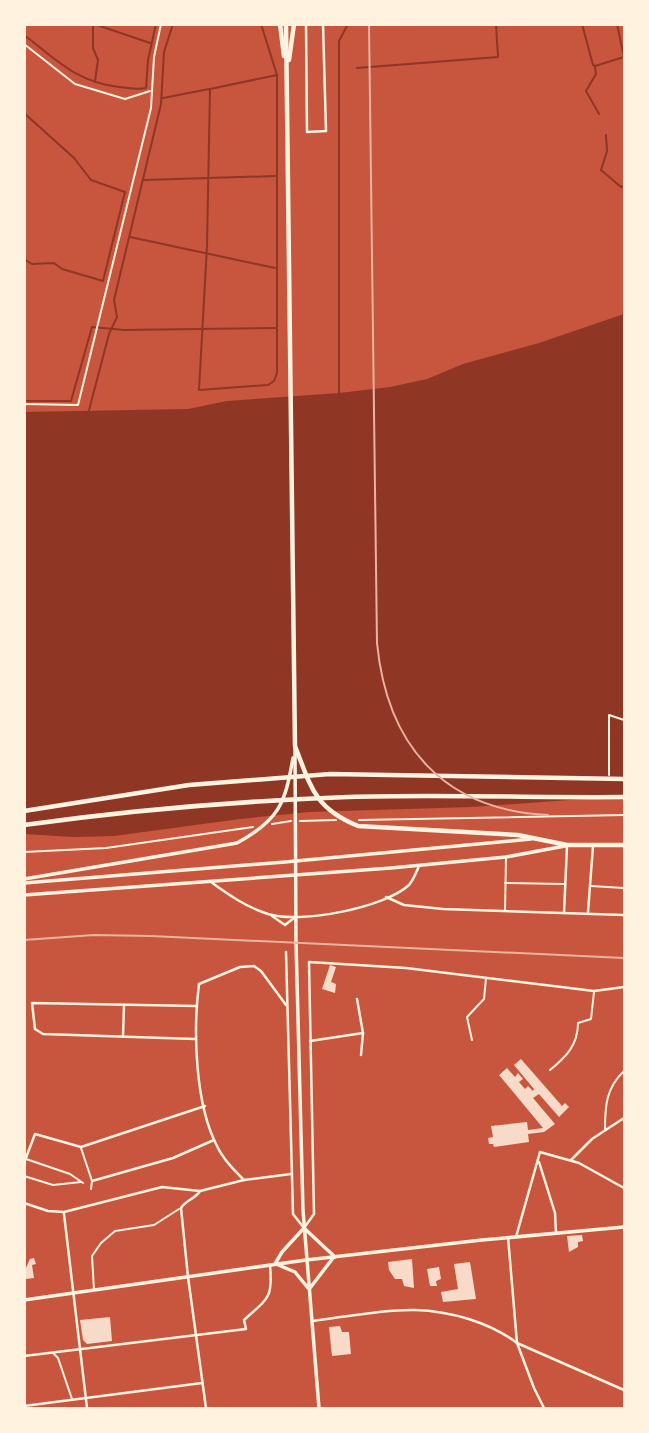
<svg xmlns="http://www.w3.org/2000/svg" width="649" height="1433" viewBox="0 0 649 1433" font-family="Montserrat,sans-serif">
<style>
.water{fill:#8f3625}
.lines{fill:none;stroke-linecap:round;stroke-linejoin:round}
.stream{stroke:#8f3625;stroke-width:2}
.building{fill:#f7dbc8}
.path{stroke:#fff3e0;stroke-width:2}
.service{stroke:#fff3e0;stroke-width:2}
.pedestrian{stroke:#fff3e0;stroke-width:2}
.minor{stroke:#fff3e0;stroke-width:2.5}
.secondary{stroke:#fff3e0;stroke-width:3.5}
.primary{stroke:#fff3e0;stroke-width:4.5}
.trunk{stroke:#fff3e0;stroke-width:4.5}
.rail{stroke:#e9b49f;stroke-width:2}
</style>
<rect width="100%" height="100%" fill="#c8553d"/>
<polygon class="water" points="624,314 624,796 472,807 309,812 240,819 114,836 73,837 25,834 24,412 188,409 227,401 339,393 390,387 427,379 463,364 539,343"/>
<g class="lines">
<g class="stream">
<polyline points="94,24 150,43"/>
<polyline points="261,24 277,75 210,89 207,246 199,390 268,385 274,381 277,373 277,75"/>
<polyline points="582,24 593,65 595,66 624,57 617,24"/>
<polyline points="93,26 93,48 98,60 95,81"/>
<path d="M24,35C57,60 76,82 119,87C129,88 137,90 146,88L148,60L156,24"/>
<polyline points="595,67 596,74 586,91 599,114"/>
<polyline points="357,68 498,57 496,24"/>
<polyline points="163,98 209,89"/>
<polyline points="24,113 74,158 91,180 125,192 103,281 62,269 54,263 32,264 24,259"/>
<polyline points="606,135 607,151 601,170 621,187 624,186"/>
<polyline points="144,180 275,176"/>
<polyline points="130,237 275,268"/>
<polyline points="339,395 339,41 348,24"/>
<polyline points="24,401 71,401 92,327 124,330 276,328"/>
<polyline points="88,414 109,334 117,317 114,300 161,104 164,52 173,24"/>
</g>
</g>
<g class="building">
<polygon points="330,965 336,967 331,982 336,984 335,993 322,989"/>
<polygon points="521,1059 562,1106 565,1103 569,1107 559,1117 539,1094 533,1098 555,1124 544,1132 528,1134 529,1142 494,1147 493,1144 489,1144 488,1138 493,1137 491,1126 527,1122 528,1130 543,1128 499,1075 507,1068 515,1077 518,1073 523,1079 519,1082 525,1089 528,1086 533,1091 534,1089 514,1065"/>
<polygon points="582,1235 583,1241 578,1242 578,1247 569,1252 567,1236"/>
<polygon points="34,1258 36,1264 32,1265 34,1278 26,1279 25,1270 30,1259"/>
<polygon points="412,1259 414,1288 404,1286 402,1279 395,1279 389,1270 388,1262"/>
<polygon points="470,1262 476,1299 443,1302 441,1292 458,1289 454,1264"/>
<polygon points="439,1267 441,1279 436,1281 437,1286 430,1286 427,1269"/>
<polygon points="110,1317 112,1341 87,1344 83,1340 80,1320"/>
<polygon points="340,1326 342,1332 349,1332 351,1354 332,1356 329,1327"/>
</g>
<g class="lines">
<g class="path">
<polyline points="609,775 609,715 624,720"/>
<polyline points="359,820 624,815"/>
<polyline points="300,821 336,820"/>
<polyline points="272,824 291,821"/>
<polyline points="24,852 106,848 253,827"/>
</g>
<g class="service">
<polyline points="505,883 564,884"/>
<polyline points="591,886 624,888"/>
<polyline points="505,911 506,857"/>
<polyline points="624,1037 624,1038"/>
<polyline points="472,1040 467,1017 484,999 486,978"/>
<path d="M550,1070C566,1057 578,1045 578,1023L591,1019L594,992"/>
<path d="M605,1130C605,1106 606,1088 624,1071"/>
<polyline points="81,1148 92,1181 91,1189"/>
<polyline points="26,1159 70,1174 83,1183"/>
<polyline points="24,1176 53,1185 81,1182"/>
<polyline points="94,1290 92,1256 101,1243 115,1231 154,1225 179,1209"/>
<polyline points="53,1353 58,1358 72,1399"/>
</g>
<g class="pedestrian">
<polyline points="24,44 75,84 125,99 150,91"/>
<polyline points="24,404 78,405 151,108 154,57 161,24"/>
</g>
<g class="minor">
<polyline points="306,24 307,132 326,131 323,24"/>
<path d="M211,882C229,895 246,907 268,914C300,924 384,908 409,885C414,879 416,873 419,866"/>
<polyline points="386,897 404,905 443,909 624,915"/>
<polyline points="588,912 593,846"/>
<polyline points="564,913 567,846"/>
<polyline points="272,916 285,925 294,918"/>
<polyline points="286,952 293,1214 304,1228 314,1214 309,962 406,968 594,991 624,987"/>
<polyline points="357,999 363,1033"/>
<polyline points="123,1036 124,1005"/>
<polyline points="195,1039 43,1034 35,1029 32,1003 196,1006"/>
<polyline points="310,1041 363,1033 361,1055"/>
<polyline points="571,1160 592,1139 624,1118"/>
<polyline points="539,1162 555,1213 556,1233"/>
<polyline points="24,1163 35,1134 81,1147 205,1106"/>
<path d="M244,1180C234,1170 223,1159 217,1146C195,1104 193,1031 199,984L240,967L254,966L261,971L286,1005"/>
<polyline points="92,1181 173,1158 214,1140"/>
<path d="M200,1191C195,1199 186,1200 181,1208L188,1277L206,1408"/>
<polyline points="24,1203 48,1211 64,1212 162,1187 200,1191 244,1180 291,1174"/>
<polyline points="64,1214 87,1408"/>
<polyline points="508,1237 517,1343 534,1388 544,1408"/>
<polyline points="516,1237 540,1152 579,1163 624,1188"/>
<path d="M313,1321C344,1317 384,1309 415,1310C450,1311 489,1322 517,1343L624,1390"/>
<path d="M24,1356L246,1329L244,1320C268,1298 273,1299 270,1265"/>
<polyline points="24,1406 202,1383"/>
</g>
<g class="secondary">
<polyline points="295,748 296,942 303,1210 319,1408"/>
<path d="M24,879L237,843C279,820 285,804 293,758"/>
<polyline points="24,883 285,862 531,839"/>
<polyline points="24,895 391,868 506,857 565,846"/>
<polyline points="305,1229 335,1257"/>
<polyline points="275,1264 282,1252 304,1228"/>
<polyline points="276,1264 295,1272 308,1288"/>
<polyline points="310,1288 333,1258"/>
<polyline points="24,1300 306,1260 482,1240 624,1227"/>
</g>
<g class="primary">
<polyline points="280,24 284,56"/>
<path d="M286,24L295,746C311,787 314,808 358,826L518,835L567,845H624"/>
<polyline points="289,60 294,24"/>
</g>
<g class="trunk">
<polyline points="24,811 189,785 330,774 624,779"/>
<path d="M24,825C132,810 239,801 348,797C440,794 532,798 624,797"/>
</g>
<g class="rail">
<path d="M369,24L377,643C387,745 443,810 548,815"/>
<polyline points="24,940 94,935 151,936 624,958"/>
</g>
</g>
<rect width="649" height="1433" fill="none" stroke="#fff3e0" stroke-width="52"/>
</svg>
